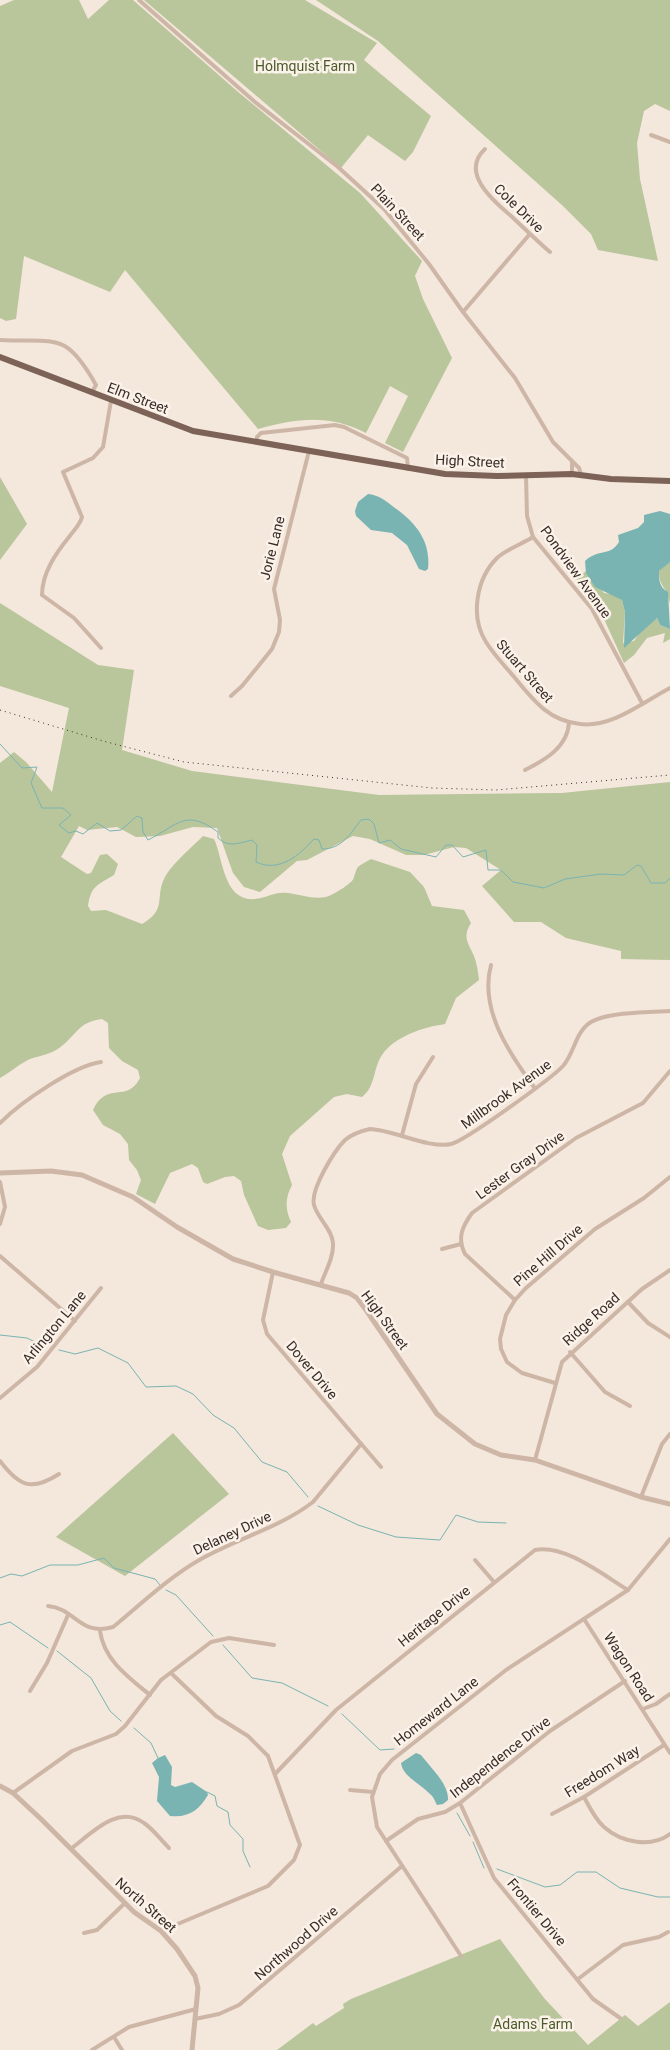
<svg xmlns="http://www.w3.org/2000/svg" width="670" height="2050" viewBox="0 0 670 2050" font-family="Roboto,sans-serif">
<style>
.green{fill:#b9c59b}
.water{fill:#79b4b3}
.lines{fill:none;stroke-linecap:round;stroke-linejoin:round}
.stream{stroke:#79b4b3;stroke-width:1}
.minor{stroke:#ceb6a7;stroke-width:4}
.tertiary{stroke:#ceb6a7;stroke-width:5}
.primary{stroke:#7d6258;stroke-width:6}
.rail{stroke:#392c28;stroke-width:1;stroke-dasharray:1 4;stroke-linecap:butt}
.labels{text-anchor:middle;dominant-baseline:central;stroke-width:5;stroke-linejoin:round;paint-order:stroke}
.park-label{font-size:14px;fill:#4b5a2a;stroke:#fbf2e9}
.street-label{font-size:14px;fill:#392c28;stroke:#fbf2e9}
</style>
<rect width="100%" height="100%" fill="#f4e7dc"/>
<g class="green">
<path d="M14,0H79L88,19L109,0H133L237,91L360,193L422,261L415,276L423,299L452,358L403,452L385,443L408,396L390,386L366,433C330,414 297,418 258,429L125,270L110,292L24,256L16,319L6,321L0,318V6Z"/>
<polygon points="144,0 305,0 377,43 364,60 431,116 413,152 405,161 368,135 341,168"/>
<polygon points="316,0 670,0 670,111 655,104 644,111 637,143 640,179 658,261 598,250 591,234 563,206 378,41"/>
<polygon points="0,477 27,524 0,560"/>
<path d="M668,562H670V603C668,599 668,594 666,591C661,583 659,581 659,571Z"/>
<polygon points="586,571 604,593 617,595 622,600 625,612 623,643 634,641 644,627 657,618 660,625 670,629 670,639 663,643 665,633 647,638 634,655 624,663 605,621 576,580"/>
<path d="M0,603L98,665L134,670L122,750L192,771L379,795L562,793L670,782V960L621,959V951L566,938L541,922H514L482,886L501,870L466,848L454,847L424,855H406L370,839L353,836L307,860L297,861L260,892L244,887L233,873L217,828L193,827L160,836L136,837L117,827L87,830L79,826L61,857L87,874L91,873L100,855L107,854L118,864L114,875C98,885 91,885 88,906L91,911L106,910L142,924C168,909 154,898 165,877C172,864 192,847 203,836L214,839C223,857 223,902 255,899C266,898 276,891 288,893C302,895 320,902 333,894C339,891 348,885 352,881C355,877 355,871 358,867C361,864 368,861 371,859L410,872L424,887L432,906L464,910L471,923C462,937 468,942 474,956C477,964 478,972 479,980L456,998L445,1024C424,1027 395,1036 382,1055C373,1068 376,1086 362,1097L347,1094L334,1097L290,1136L282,1154L292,1185C285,1198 285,1209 291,1222L286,1228L268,1230L258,1226L244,1195L241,1181L234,1176L225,1177L207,1184L203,1182L198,1168L192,1164L170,1173L155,1204L136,1194L141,1180L137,1170L129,1160L128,1144L120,1134L103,1125L93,1110C107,1080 127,1104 140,1078L138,1070L122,1061L109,1048L108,1023L102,1019C76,1022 76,1038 56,1050C46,1056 35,1056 26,1061C17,1066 9,1073 0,1078V763L14,752L26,762L52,792L69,708L0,686Z"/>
<polygon points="173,1433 229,1494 125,1576 56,1537"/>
<polygon points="500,1939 544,1998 588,2045 625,2015 638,2026 670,2002 670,2050 277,2050 313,2023 316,2026 344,2008 343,2004 351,1999"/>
</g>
<g class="water">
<path d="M368,494C379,495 386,501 395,508C416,523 431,541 428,569L425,571L419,569L407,545L392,533L371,530L356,516L355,511L358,502Z"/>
<path d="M660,511L670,514V562L659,571C659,580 659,587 668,592L670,629L660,625L657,618L624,648L625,612L622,600L595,587L586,573L585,561C599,548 610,557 619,542L618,535L638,528L644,522V515Z"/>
<path d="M416,1753L421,1755C430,1767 449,1784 448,1800L443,1804L437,1805C435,1801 433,1796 430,1794C421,1784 403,1777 401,1763Z"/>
<path d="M165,1755L172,1767L171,1785L175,1787L192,1782L207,1792L208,1795C199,1810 189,1818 170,1816L157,1801L159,1777L152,1763L158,1758Z"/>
</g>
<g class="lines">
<g class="stream">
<path d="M0,744L22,768L37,767L31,783L42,808H63L71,815L59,825L69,833L76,831L83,834L97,823L110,831L121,830L137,816L142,818L143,832L148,840C178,825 185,808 218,832V838C229,848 239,843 252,840L257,845L256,862C280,873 299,855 314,839L319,840L322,849C342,849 350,834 361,820L369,819L374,824L379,843L390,840L401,849L436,857L446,845H452L463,857L486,850L488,870H501L513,882L544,888L565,879L601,874L624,875L637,865L641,866L651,883H665L670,878"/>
<polyline points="0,1335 27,1338 37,1343 52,1342"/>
<polyline points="59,1350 75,1354 98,1348 128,1363 146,1387 176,1386 193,1394 213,1415 234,1428 262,1462 287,1472 308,1497"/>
<polyline points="318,1506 358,1525 396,1537 440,1540 456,1515 478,1522 506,1523"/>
<polyline points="0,1578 11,1574 22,1576 50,1565 78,1565 104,1558 114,1568 155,1579 160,1585"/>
<polyline points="166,1590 176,1595 213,1636"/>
<polyline points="0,1625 10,1622 48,1648"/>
<polyline points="223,1645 252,1678 282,1683 328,1706"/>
<polyline points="57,1651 91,1678 110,1711 121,1721"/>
<polyline points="342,1714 380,1750 394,1749"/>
<polyline points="134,1728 151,1743 158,1758"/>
<polyline points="207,1792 215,1796 217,1806 228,1812 230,1825 243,1839 243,1851 250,1867"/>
<polyline points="457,1813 470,1836"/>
<polyline points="473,1842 484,1868"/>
<polyline points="497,1869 545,1887 560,1885 577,1872 596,1872 620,1888 658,1897 670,1897"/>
</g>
<g class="minor">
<polyline points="139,0 255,102 338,167 384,209 429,264 463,312 515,378 553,442 579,468 581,474"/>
<polyline points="651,135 670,142"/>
<path d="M485,149C460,172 492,200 510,215C523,227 536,240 550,252"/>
<polyline points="463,312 529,235"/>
<path d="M0,340C56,343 65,330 96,385L92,392"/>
<polyline points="257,442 257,437 261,433 335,425 344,427 407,458 408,469"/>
<polyline points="572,474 572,461"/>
<polyline points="526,475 527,516 533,537 592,609 642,703"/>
<path d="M533,537C522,544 507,549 497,558C476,579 470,617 486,642C494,655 505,666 515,678C533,700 549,721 580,724C612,728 643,702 670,688"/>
<path d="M101,648L74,618L42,595C42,573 56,553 69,537C74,530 80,525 82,517L63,472L93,458L103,447L111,401"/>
<polyline points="231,696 242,686 260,664 272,649 279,632 280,620 274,589 309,451"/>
<path d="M525,770C545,760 568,747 569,722"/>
<path d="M491,965C479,1009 509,1053 534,1087"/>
<path d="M0,1123C21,1102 73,1066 101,1062"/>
<polyline points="402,1135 416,1084 433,1057"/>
<polyline points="0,1182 5,1207 0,1224"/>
<polyline points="442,1249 461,1244"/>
<polyline points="0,1256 75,1321"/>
<polyline points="273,1272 263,1320 267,1334 381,1467"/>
<path d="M321,1284C325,1272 334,1257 333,1243C332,1229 318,1219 314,1205C310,1190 334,1151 345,1140C352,1134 361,1131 370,1129C394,1130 429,1149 451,1144C465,1141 552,1078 563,1066C575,1052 575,1032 591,1022C608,1012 650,1012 670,1011"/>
<path d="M515,1300L465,1254C457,1238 462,1227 472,1213L576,1138L643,1103L670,1071"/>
<polyline points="628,1302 648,1323 670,1337"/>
<polyline points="570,1352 605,1392 630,1406"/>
<polyline points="555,1383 522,1373 507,1362 501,1349 500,1339 506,1315 515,1300 526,1288 595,1229 644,1198 670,1177"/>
<polyline points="0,1398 37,1367 101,1288"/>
<polyline points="535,1460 562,1362 642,1289 670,1270"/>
<path d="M0,1461C19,1486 31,1492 59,1474"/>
<polyline points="641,1497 662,1444 670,1434"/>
<polyline points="475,1560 494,1582"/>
<path d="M48,1606C75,1608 80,1637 113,1627C141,1604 169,1577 201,1559C238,1538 279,1528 313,1502L361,1444"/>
<polyline points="584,1619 670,1753"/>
<path d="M100,1631C104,1660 128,1677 150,1695"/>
<polyline points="30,1691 47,1663 68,1615"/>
<polyline points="643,1709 656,1704 670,1694"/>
<path d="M275,1774L336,1710L535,1550C565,1544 603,1575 628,1590"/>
<polyline points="350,1790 373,1792"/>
<polyline points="13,1793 72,1751 116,1734 125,1726 161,1680 211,1642 229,1638 274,1645"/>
<path d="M584,1797C590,1808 595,1819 604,1827C622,1843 651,1848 670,1834"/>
<polyline points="460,1803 494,1878 593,1999 620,2018"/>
<polyline points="552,1814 584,1797 664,1745"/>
<polyline points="386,1841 418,1819 445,1812 460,1803 550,1731 625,1681"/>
<path d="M72,1848C92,1833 118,1804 144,1823C153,1829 161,1840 169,1848"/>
<polyline points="161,1931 268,1886 294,1860 300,1845 268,1756 248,1736 216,1716 172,1674"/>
<polyline points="84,1933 97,1930 125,1903"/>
<polyline points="461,1956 377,1827 372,1797 380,1774 392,1760 506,1670 628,1590 670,1539"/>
<polyline points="578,1979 623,1945 659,1937 668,1932"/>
<polyline points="195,2019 219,2014 239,2005 402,1866"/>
<polyline points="114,2037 122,2050"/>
<polyline points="92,2050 129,2027 196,2009"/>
</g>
<g class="tertiary">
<polyline points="0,1173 51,1171 82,1175 133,1197 177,1227 233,1259 273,1272 349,1293 357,1298 366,1310 437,1414 475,1444 501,1455 535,1460 641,1497 670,1504"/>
<polyline points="0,1786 13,1793 41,1819 134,1912 161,1931 177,1949 195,1976 198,1988 192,2050"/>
</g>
<polyline class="primary" points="0,357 193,431 445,474 497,476 572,474 611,479 670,481"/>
<polyline class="rail" points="0,710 103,741 184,762 432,788 496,790 670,775"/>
</g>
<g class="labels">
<g class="park-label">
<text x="305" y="66">Holmquist Farm</text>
<text x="533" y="2024">Adams Farm</text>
</g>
<g class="street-label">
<text transform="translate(519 208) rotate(44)">Cole Drive</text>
<text transform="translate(398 212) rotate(47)">Plain Street</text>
<text transform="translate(138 398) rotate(21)">Elm Street</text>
<text transform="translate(470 461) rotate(3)">High Street</text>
<text transform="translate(272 548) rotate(-76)">Jorie Lane</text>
<text transform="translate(576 572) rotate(54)">Pondview Avenue</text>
<text transform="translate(525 671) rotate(49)">Stuart Street</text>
<text transform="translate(506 1094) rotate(-36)">Millbrook Avenue</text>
<text transform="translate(520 1165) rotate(-36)">Lester Gray Drive</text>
<text transform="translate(548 1255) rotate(-41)">Pine Hill Drive</text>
<text transform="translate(591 1319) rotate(-42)">Ridge Road</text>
<text transform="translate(385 1320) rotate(54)">High Street</text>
<text transform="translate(54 1327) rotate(-50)">Arlington Lane</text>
<text transform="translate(312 1370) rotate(50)">Dover Drive</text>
<text transform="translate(232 1533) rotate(-25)">Delaney Drive</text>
<text transform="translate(434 1616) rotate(-39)">Heritage Drive</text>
<text transform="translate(629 1667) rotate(57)">Wagon Road</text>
<text transform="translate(436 1711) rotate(-38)">Homeward Lane</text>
<text transform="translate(500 1757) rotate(-38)">Independence Drive</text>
<text transform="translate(602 1771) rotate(-32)">Freedom Way</text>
<text transform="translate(146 1905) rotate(41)">North Street</text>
<text transform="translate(537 1912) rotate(50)">Frontier Drive</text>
<text transform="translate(296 1943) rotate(-41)">Northwood Drive</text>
</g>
</g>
</svg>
